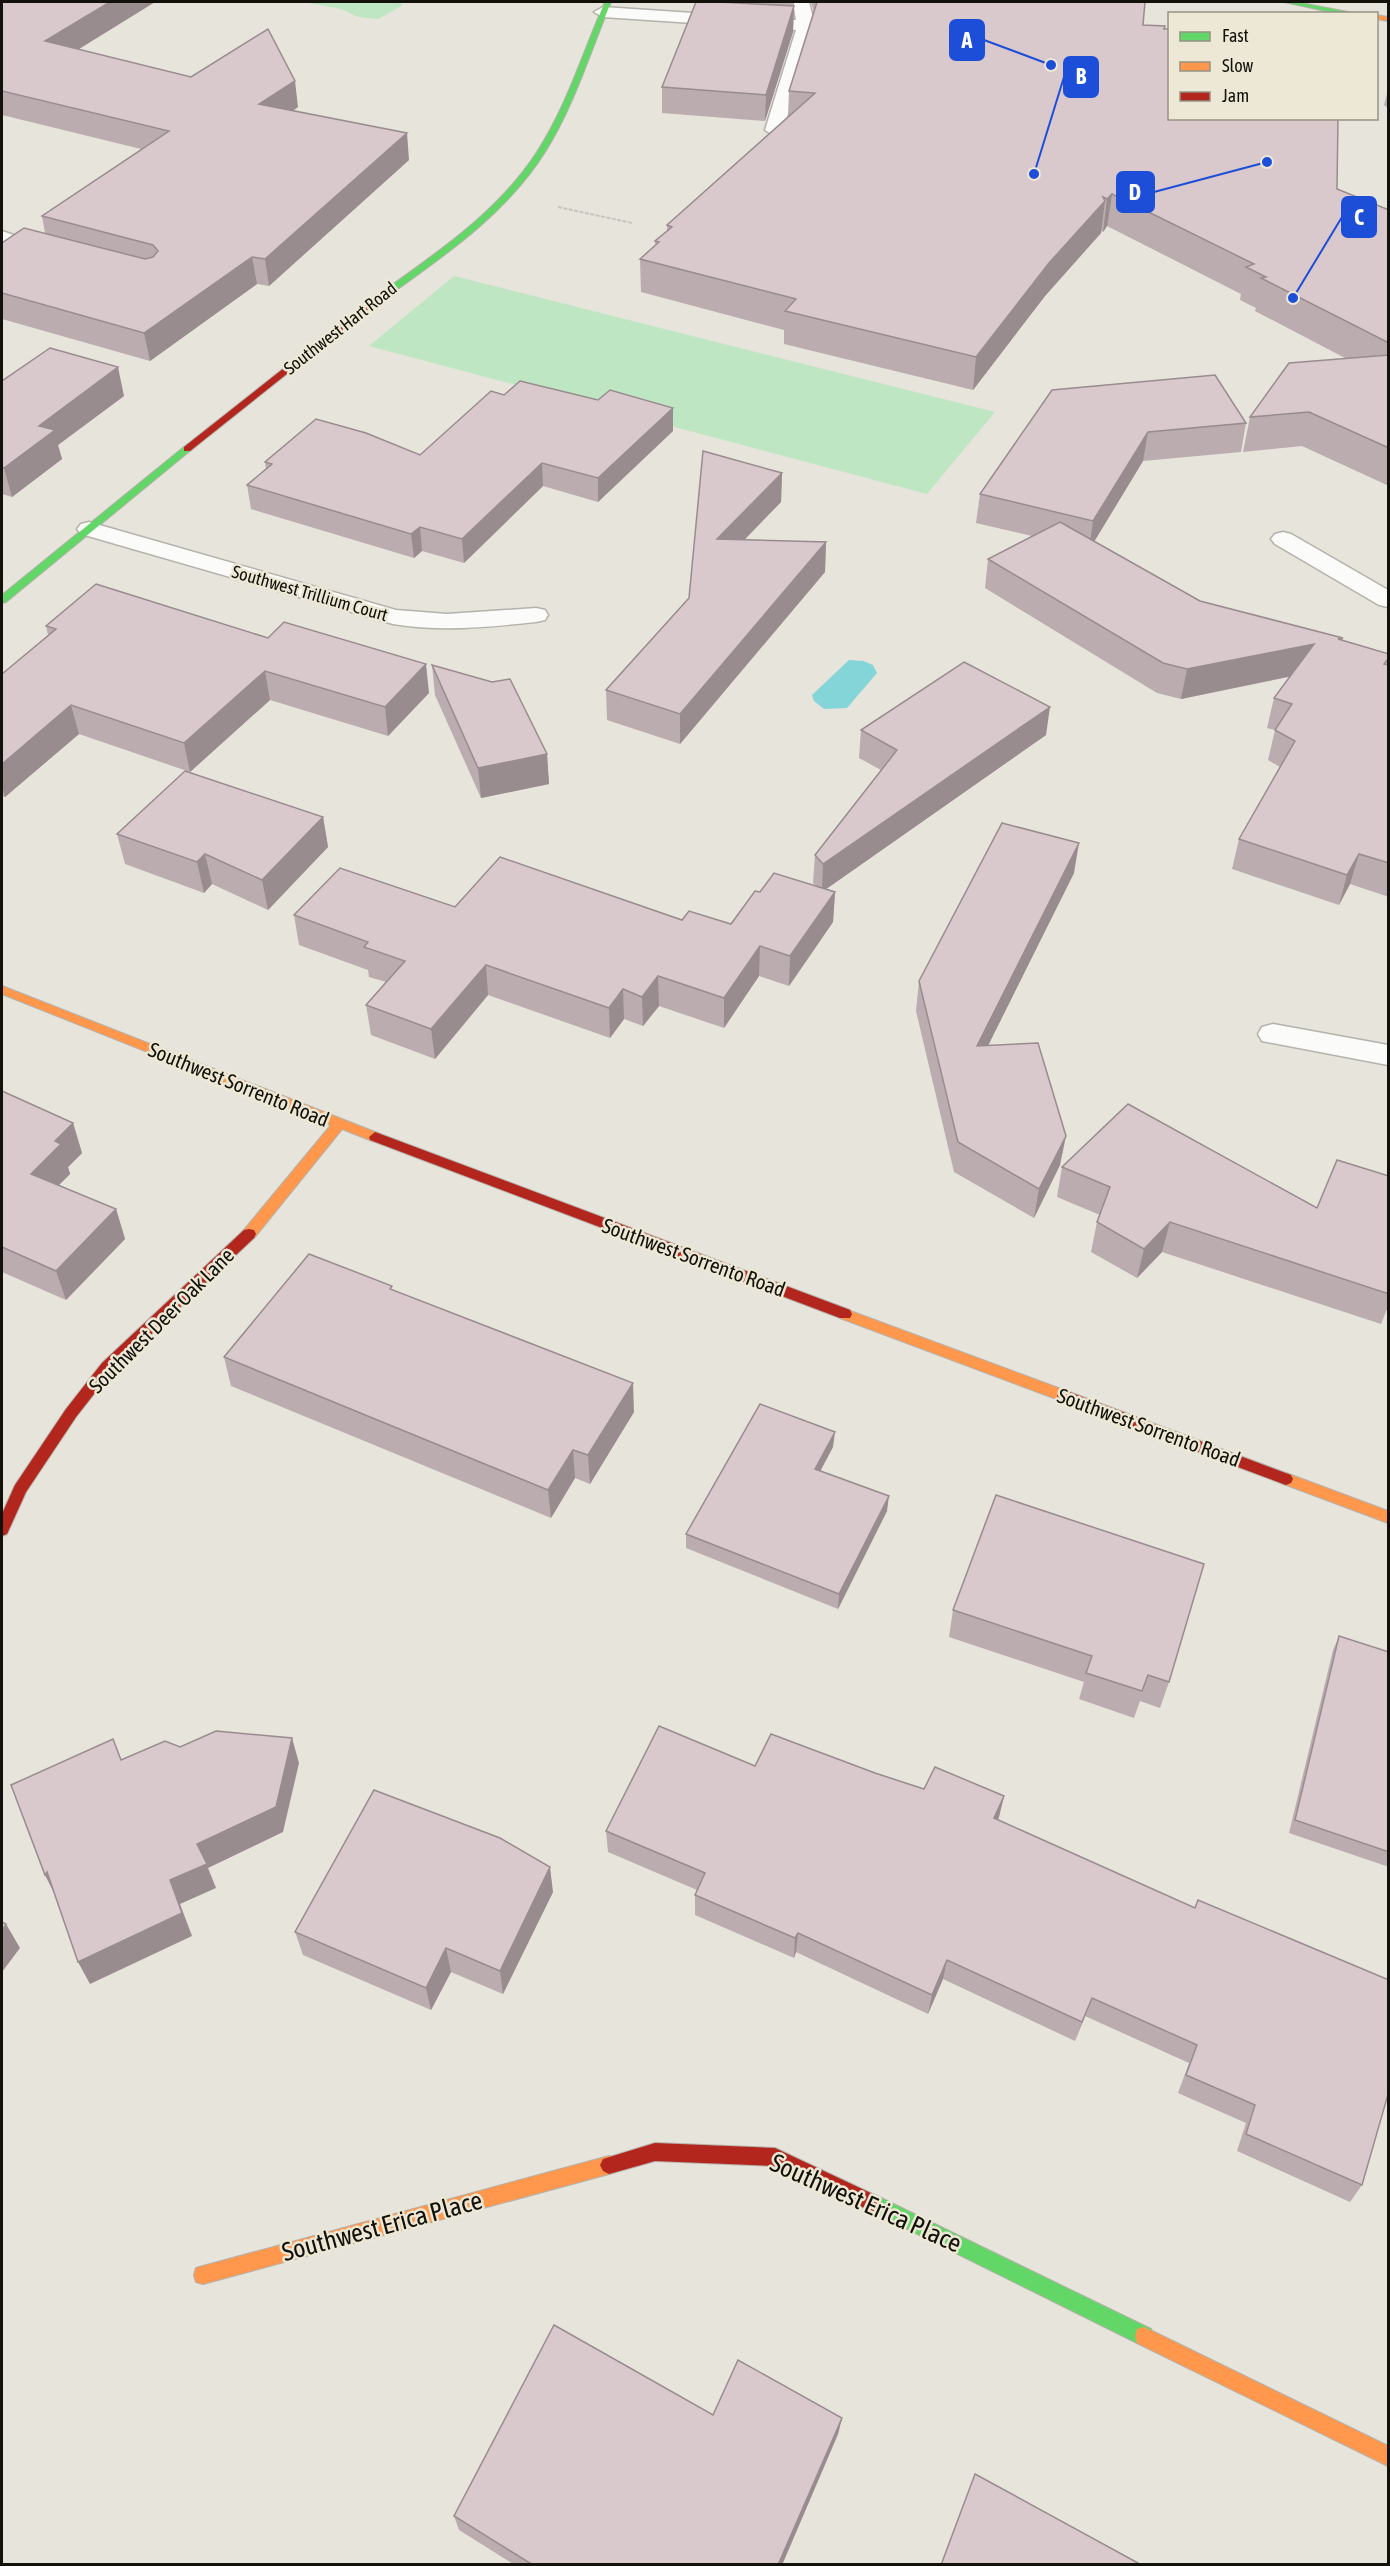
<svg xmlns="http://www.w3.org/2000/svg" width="1390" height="2566" viewBox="0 0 1390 2566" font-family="'Asap Condensed',sans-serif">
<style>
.green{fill:#bfe6c3}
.water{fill:#84d5d8}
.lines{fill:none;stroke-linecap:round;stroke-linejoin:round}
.lane-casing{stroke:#b4b2ab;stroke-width:3}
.street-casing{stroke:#b4b2ab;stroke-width:3}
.fast-casing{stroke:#b4b2ab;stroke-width:2}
.slow-casing{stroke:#b4b2ab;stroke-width:2}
.jam-casing{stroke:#b4b2ab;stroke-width:2}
.path{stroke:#c5c4c0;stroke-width:2;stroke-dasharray:4 1.5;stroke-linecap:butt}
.lane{fill:#fbfbfa;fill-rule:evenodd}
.street{fill:#fbfbfa;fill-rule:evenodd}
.fast{fill:#63d668;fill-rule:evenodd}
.slow{fill:#ff974d;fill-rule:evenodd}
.jam{fill:#b3261e;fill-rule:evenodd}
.wall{fill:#bbacaf}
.shaded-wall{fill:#988c8f}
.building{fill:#d9c8cc;stroke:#988c8f;stroke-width:1.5}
.labels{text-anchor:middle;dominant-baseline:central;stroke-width:5;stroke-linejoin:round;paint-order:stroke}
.far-street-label{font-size:18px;fill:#12110a;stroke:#ede8d5}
.street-label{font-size:21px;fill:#12110a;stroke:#ede8d5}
.near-street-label{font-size:26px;fill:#12110a;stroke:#ede8d5}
.leader{fill:none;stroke:#1d4ed8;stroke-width:2}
.callout-dot{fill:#1d4ed8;stroke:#ede8d5;stroke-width:2}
.callout{fill:#1d4ed8;stroke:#1d4ed8;stroke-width:2}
.callout-label{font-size:22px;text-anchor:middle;font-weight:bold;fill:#fff}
</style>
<rect width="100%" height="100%" fill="#e7e4db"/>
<g class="green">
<polygon points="303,2 398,2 403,5 378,19 358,17 341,9"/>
<polygon points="454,276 995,412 927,494 369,346"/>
</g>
<polygon class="water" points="849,660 863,661 873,665 877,673 847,708 824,709 814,701 812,695"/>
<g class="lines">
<defs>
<g id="lane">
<polygon points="793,2 809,2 813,18 851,6 860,11 857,15 814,29 783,130 774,136 765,130 796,30 603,17 594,12 603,7 796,20"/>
<polygon points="2,231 57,250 60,254 57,258 50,260 2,244"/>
</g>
<g id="street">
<path d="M89,522L396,610L447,614L536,608L545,610L548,615L545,620L536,622C488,627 441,632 393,624L81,534L77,529L81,524Z"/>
<polygon points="1283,532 1291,534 1388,590 1388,607 1379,605 1275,544 1271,539 1275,534"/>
<polygon points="1273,1024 1388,1045 1388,1065 1262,1041 1258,1034 1262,1027"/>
</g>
<g id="fast">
<path d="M605,2H611C590,52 574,106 545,152C503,219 433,263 370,309H364V305C426,260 495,217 537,152C567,106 583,52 605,2Z"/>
<polygon points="1284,2 1296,2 1358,14 1340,14"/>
<polygon points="184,447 192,449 6,602 2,603 2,595"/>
<polygon points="873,2194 1151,2329 1153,2336 1151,2343 1144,2345 1137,2343 867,2209 864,2203 867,2197"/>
</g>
<g id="slow">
<polygon points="1376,15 1388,17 1388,21 1376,19"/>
<polygon points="2,986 380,1134 381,1137 375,1142 342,1129 254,1238 244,1238 242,1234 244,1230 331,1125 2,994"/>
<polygon points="845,1309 1069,1392 1071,1396 1069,1400 1059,1400 840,1318 838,1314 840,1310"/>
<polygon points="1286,1473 1388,1511 1388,1523 1281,1483 1279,1479 1281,1475"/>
<polygon points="609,2156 615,2159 618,2165 615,2171 609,2174 203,2284 196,2282 194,2275 196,2268 203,2266"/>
<polygon points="1144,2327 1388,2446 1388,2466 1137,2343 1135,2336 1137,2329"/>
</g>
<g id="jam">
<polygon points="364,305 371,307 190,451 184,451 184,447"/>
<polygon points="375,1132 850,1310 852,1314 850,1318 840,1318 370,1140 369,1137"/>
<polygon points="249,1229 254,1230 256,1234 254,1238 112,1371 76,1417 26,1492 7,1534 2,1536 2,1514 15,1485 66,1409 102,1363 244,1230"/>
<polygon points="1064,1390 1291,1475 1293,1479 1291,1483 1286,1485 1059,1400 1057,1396 1059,1392"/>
<polygon points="655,2143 775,2148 879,2197 882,2203 879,2209 873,2212 774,2166 655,2161 609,2174 603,2171 600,2165 603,2159"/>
</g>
</defs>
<use href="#lane" class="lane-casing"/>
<use href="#street" class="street-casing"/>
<use href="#fast" class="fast-casing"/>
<use href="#slow" class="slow-casing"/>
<use href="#jam" class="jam-casing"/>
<polyline class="path" points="558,207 632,223"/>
<use href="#lane" class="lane"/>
<use href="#street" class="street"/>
<use href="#fast" class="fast"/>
<use href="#slow" class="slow"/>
<use href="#jam" class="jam"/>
</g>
<g class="wall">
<polygon points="2,2 155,2 78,49 298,107 293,111 409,160 269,286 257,284 150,361 2,319 2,243 45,233 42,216 141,149 2,115"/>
<polygon points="696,2 794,2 793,32 765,121 662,113 662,87"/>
<polygon points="811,2 1145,2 1143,25 1164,29 1337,189 1389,210 1389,486 1302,446 1243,452 1250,417 1345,358 1255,311 1256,308 1240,300 1241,294 1107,226 1103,232 1101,231 1101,233 1045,296 973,390 784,344 784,330 641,292 640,259 655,246 655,241 667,231 667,225 788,117 789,91 814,12"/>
<polygon points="1389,87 1389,109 1384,105"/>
<polygon points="2,381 124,396 58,445 62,459 12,497 2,494"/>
<polygon points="1052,390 1246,423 1241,452 1143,461 1094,542 1200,601 1343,638 1342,640 1389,654 1389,897 1350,884 1339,905 1232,869 1239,839 1280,767 1268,760 1275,730 1267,728 1274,698 1289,677 1181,699 1157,693 985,588 988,559 1032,536 976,523 980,494"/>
<polygon points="504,395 673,431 598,502 543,486 464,563 422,551 414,558 251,509 247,485 266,469 265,462 420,455"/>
<polygon points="782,473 781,502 744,540 826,542 825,572 680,744 607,720 606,690 689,598"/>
<polygon points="46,626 429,693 388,736 270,700 190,772 79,734 5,797 2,796 2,674 48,635"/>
<polygon points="432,665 547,754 549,784 481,798 435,695"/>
<polygon points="861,730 1046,735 826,889 835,892 833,922 789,986 759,976 724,1028 659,1006 643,1026 624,1019 610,1038 488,995 435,1059 371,1035 366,1005 386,982 369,977 368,970 299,945 294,915 455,907 731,924 760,892 816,886 813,883 815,855 881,770 859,758"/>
<polygon points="323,817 328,847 268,910 212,884 204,893 125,864 117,834"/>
<polygon points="1074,873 988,1045 1060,1165 1034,1218 954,1172 916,1011 919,981"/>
<polygon points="2,1091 73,1123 82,1153 68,1167 70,1174 59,1185 116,1209 125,1239 66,1300 2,1272"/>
<polygon points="1062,1167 1317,1208 1389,1176 1389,1304 1381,1324 1162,1252 1137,1278 1091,1252 1097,1222 1100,1215 1057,1197"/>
<polygon points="393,1290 634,1412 590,1484 575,1478 551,1518 231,1386 224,1357"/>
<polygon points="833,1447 820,1471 887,1511 838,1609 686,1548 686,1534"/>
<polygon points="953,1610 1169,1682 1160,1708 1140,1701 1134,1718 1079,1699 1084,1682 949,1637"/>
<polygon points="1339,1636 1389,1652 1389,1867 1289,1833 1333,1650"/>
<polygon points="755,1766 875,1773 924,1789 1004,1796 998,1820 1362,2185 1350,2202 1237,2151 1246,2123 1178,2093 1189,2063 1085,2016 1075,2041 943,1979 928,2014 796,1952 794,1958 695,1915 695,1895 697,1890 608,1852 606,1831"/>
<polygon points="553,1892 503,1994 451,1972 431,2010 303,1955 295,1932"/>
<polygon points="842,2418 838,2434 782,2565 515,2565 459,2530 454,2516"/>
</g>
<g class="shaded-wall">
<polygon points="110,2 155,2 50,67 45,41"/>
<polygon points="794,6 793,32 765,121 766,95"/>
<polygon points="295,81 298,107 262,130 259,104"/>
<polygon points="407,133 409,160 269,286 265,259"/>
<polygon points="1112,194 1107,226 1103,232 1107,199"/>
<polygon points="1105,201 1101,233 1045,296 973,390 976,357 1049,263"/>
<polygon points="252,257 257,284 150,361 144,333"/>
<polygon points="118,367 124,396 58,445 62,459 12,497 4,468 39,426"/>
<polygon points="673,408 673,431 598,502 598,478"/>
<polygon points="1148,432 1143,461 1089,550 1093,521"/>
<polygon points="542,463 543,486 464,563 462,539"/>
<polygon points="782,473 781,502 717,568 717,539"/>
<polygon points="420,527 422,551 414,558 411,534"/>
<polygon points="826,542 825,572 680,744 680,714"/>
<polygon points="1314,644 1306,673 1181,699 1187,669"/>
<polygon points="426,664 429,693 388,736 385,707"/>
<polygon points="265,671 270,700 190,772 184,743"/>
<polygon points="71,705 79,734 5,797 2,785 2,764"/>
<polygon points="1050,707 1046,735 822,892 823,864"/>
<polygon points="547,754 549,784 481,798 478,768"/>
<polygon points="323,817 328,847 268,910 262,880"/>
<polygon points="1079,843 1074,873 973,1076 977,1046"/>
<polygon points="205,854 212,884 204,893 197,862"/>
<polygon points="1359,854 1350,884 1339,905 1347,875"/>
<polygon points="835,892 833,922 789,986 790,956"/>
<polygon points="760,946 759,976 724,1028 724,998"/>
<polygon points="486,965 488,995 435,1059 431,1029"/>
<polygon points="658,976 659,1006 643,1026 642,997"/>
<polygon points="623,989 624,1019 610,1038 609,1008"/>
<polygon points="73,1123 82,1153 68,1167 70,1174 41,1203 31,1174 55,1141"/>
<polygon points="1066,1136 1060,1165 1034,1218 1039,1189"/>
<polygon points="116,1209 125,1239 66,1300 56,1271"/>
<polygon points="1170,1222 1162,1252 1137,1278 1144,1249"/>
<polygon points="633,1383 634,1412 590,1484 588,1455"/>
<polygon points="835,1432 833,1447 814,1483 815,1469"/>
<polygon points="573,1450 575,1478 551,1518 548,1490"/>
<polygon points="889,1496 887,1511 838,1609 839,1594"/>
<polygon points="292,1738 299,1763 283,1832 208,1868 216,1888 180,1904 192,1936 90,1984 78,1962 170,1880 197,1844"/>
<polygon points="1004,1796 999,1817 989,1839 994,1818"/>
<polygon points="550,1867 553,1892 503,1994 500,1971"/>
<polygon points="47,1872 57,1899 45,1875"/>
<polygon points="6,1924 20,1948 2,1972 2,1931"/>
<polygon points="798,1933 796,1952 794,1958 795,1938"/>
<polygon points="446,1948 451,1972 431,2010 426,1988"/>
<polygon points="947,1960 943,1979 928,2014 932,1995"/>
<polygon points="1092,1998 1085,2016 1075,2041 1082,2022"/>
<polygon points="842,2418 838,2434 782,2565 778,2565"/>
</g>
<g class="building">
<polygon points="2,2 110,2 45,41 191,77 268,29 295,81 259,104 407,133 265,259 252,257 144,333 2,293 2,243 24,228 145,259 153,257 158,251 153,245 42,216 169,131 2,91"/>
<polygon points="696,2 719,2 794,6 766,95 662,87"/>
<polygon points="817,2 1145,2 1143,25 1165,26 1164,29 1170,29 1170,118 1338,118 1337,189 1389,210 1389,343 1261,278 1266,277 1246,267 1254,264 1112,194 1107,199 1103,197 1105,201 1049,263 976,357 785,311 796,299 640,259 659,242 655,241 672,227 667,225 815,93 789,91"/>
<polygon points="50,348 118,367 39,426 55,430 4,468 2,467 2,381"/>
<polygon points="1389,355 1389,448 1309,412 1250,417 1289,363"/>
<polygon points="1215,375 1246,423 1148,432 1093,521 980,494 1052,390"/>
<polygon points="520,381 598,400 610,390 673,408 598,478 542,463 462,539 420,527 411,534 247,485 272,464 265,462 316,419 366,433 420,455 491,391 504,395"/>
<polygon points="703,451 782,473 717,539 826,542 680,714 606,690 689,598"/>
<polygon points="1060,522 1200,601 1343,638 1338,639 1389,654 1389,658 1384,664 1389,665 1389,863 1359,854 1347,875 1239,839 1295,741 1275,730 1292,704 1274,698 1314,644 1187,669 1163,663 988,559"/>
<polygon points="96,584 268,638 284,622 426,664 385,707 265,671 184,743 71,705 2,764 2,674 56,629 46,626"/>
<polygon points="964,662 1050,707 823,864 815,855 897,750 861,730"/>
<polygon points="432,665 492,682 510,679 547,754 478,768"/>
<polygon points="185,771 323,817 262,880 205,854 197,862 117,834"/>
<polygon points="1002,823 1079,843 977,1046 1038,1043 1066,1136 1039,1189 958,1142 919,981"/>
<polygon points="500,857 682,920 689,911 731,924 755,891 760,892 774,873 835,892 790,956 760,946 724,998 658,976 642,997 623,989 609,1008 486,965 431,1029 366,1005 405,961 364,947 368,942 294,915 340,868 455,907"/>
<polygon points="2,1091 73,1123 55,1141 61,1144 31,1174 116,1209 56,1271 2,1247"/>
<polygon points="1128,1104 1317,1208 1337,1160 1389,1176 1389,1294 1170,1222 1144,1249 1097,1222 1110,1187 1062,1167"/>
<polygon points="309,1254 392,1286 390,1289 633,1383 588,1455 573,1450 548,1490 224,1357"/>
<polygon points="760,1404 835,1432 815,1469 889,1496 839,1594 686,1534"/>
<polygon points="996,1495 1204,1564 1169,1682 1148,1675 1142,1691 1086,1673 1092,1656 953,1610"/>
<polygon points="1339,1636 1389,1652 1389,1852 1295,1820"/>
<polygon points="659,1726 755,1766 771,1734 875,1773 924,1789 935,1767 1004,1796 994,1818 1195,1908 1198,1900 1389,1980 1389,2091 1362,2185 1246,2134 1255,2105 1186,2075 1197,2045 1092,1998 1082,2022 947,1960 932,1995 798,1933 795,1938 695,1895 705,1873 606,1831"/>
<polygon points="216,1731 292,1738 276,1807 197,1844 207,1864 170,1880 182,1913 78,1962 47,1872 45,1875 11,1785 113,1739 121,1760 165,1741 180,1747"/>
<polygon points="374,1790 500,1838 550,1867 500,1971 446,1948 426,1988 295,1932"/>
<polygon points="2,1922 6,1924 2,1931"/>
<polygon points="554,2325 713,2415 738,2360 842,2418 778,2565 533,2565 454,2516"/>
<polygon points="975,2474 1138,2563 1138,2565 941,2565"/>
</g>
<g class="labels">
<g class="far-street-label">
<text transform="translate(340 328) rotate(-38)">Southwest Hart Road</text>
<text transform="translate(310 593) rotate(16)">Southwest Trillium Court</text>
</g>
<g class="street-label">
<text transform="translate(239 1084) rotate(22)">Southwest Sorrento Road</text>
<text transform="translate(694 1257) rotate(20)">Southwest Sorrento Road</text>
<text transform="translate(161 1320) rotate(-45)">Southwest Deer Oak Lane</text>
<text transform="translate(1149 1427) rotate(20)">Southwest Sorrento Road</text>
</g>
<g class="near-street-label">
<text transform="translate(866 2203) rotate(24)">Southwest Erica Place</text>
<text transform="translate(382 2226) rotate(-15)">Southwest Erica Place</text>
</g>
</g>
<path class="leader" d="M1051 65L984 40M1034 174L1064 77M1267 162L1154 192M1293 298L1342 217"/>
<g class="callout-dot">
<circle cx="1051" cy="65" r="6"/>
<circle cx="1034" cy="174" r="6"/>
<circle cx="1267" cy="162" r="6"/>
<circle cx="1293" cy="298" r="6"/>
</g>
<g class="callout">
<rect x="950" y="20" width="34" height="40" rx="6"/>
<rect x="1064" y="57" width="34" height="40" rx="6"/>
<rect x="1117" y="172" width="37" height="40" rx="6"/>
<rect x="1342" y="197" width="34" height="40" rx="6"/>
</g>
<g class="callout-label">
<text x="967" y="48">A</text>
<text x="1081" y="84">B</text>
<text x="1135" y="200">D</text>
<text x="1359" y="225">C</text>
</g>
<rect width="1390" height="2566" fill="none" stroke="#12110a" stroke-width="6"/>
<rect x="1168" y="12" width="210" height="108" fill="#ede8d5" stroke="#959284" stroke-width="1.5"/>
<rect x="1180" y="32" width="30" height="9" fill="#63d668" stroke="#959284" stroke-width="1.5"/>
<text x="1222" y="42" font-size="18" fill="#12110a">Fast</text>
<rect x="1180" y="62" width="30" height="9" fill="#ff974d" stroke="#959284" stroke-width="1.5"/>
<text x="1222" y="72" font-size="18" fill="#12110a">Slow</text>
<rect x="1180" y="92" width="30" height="9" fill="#b3261e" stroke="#959284" stroke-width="1.5"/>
<text x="1222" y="102" font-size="18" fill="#12110a">Jam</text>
</svg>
